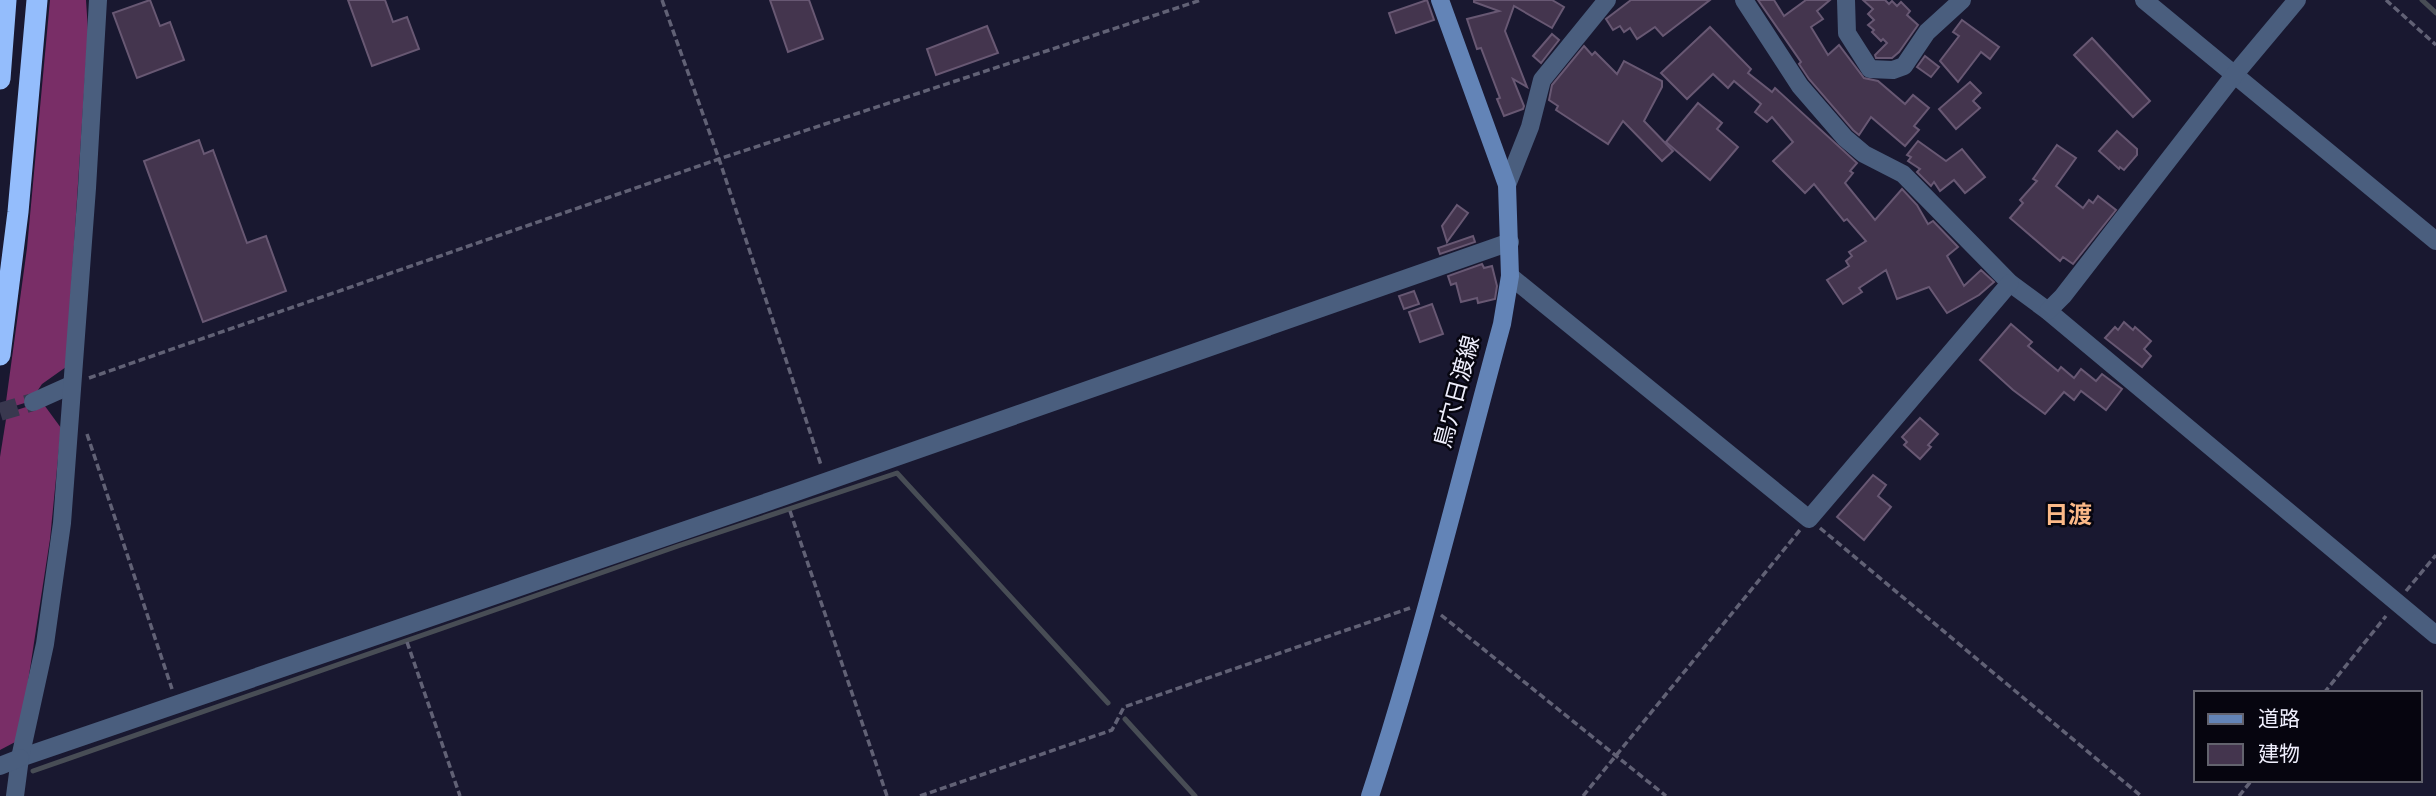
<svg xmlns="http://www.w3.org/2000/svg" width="2436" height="796" viewBox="0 0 2436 796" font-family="Spectral,'Noto Sans JP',serif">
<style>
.forest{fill:#792e67}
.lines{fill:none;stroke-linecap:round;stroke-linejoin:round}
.stream{stroke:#484d55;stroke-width:5}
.building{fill:#44354e;stroke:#685873;stroke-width:2}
.minor-tunnel{stroke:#39384f;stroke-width:18;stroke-dasharray:18 9;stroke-linecap:butt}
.path{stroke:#616175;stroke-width:3.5;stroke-dasharray:7 3.5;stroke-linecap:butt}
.minor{stroke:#4a5e7e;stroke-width:18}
.tertiary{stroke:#4a5e7e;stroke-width:18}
.secondary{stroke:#6384b7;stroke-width:18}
.motorway{stroke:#94bdfc;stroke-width:21}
.labels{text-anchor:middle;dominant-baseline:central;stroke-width:5;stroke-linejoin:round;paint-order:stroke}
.street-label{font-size:23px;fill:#efeffd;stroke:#06050f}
.neighbourhood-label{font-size:24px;font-weight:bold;fill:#fbb988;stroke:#06050f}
</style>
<rect width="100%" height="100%" fill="#191830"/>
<g class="forest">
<polygon points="50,0 86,0 88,31 66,367 42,384 36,393 41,398 5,409 27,248"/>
<polygon points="42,402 61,428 50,539 19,740 0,750 0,457 7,413"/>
</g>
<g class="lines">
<g class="stream">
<polyline points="2422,0 2436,13"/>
<polyline points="1125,719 1195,796"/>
<polyline points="33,771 678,546 897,473 1108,703"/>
</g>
</g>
<g class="building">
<polygon points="150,0 160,26 170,22 184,60 137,78 113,13"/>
<polygon points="348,0 385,0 393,22 407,17 419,49 372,66"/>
<polygon points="770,0 809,0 823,39 788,52"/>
<polygon points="1427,0 1434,20 1396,33 1389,13"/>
<polygon points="1474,0 1552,0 1564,7 1552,28 1514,6 1505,31 1527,87 1513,79 1524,106 1523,109 1504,116 1497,99 1500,98 1481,48 1477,49 1467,19 1499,11 1474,2"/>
<polygon points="1631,0 1710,0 1663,36 1655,27 1637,39 1630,28 1624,32 1620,26 1613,30 1606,19"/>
<polygon points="1758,0 1774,0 1784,16 1806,0 1830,0 1817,11 1823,19 1811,27 1828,55 1839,45 1864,78 1878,81 1905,104 1913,95 1929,108 1914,126 1919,130 1905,146 1871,117 1859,135 1853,130 1809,79 1799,64 1801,62"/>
<polygon points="1863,0 1885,0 1889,4 1892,1 1897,6 1901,2 1910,11 1907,15 1918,25 1899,52 1892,58 1876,58 1875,55 1887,43 1883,39 1881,41 1872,32 1874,30 1868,25 1874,20 1868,14 1873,9"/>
<polygon points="1962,20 1999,47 1990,59 1981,52 1958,82 1940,61 1959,36 1953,32"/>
<polygon points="987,26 998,53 936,75 927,49"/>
<polygon points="1710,27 1751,69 1748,73 1772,92 1775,88 1857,163 1850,171 1853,173 1845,183 1875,220 1902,189 1917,205 1928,224 1933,221 1958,247 1947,256 1964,286 1981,270 1994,282 1979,295 1947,313 1929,287 1897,299 1886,270 1859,288 1862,292 1843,304 1827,280 1849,266 1846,261 1852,256 1849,252 1866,241 1847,219 1844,221 1814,184 1805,193 1773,161 1793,142 1772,117 1767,122 1755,112 1761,104 1734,81 1728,88 1713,74 1687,99 1661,73"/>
<polygon points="1552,34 1559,40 1541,63 1533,56"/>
<polygon points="2092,38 2150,101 2133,117 2074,55"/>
<polygon points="1584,46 1592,55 1595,52 1617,74 1624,61 1662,81 1662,87 1644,121 1673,151 1662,161 1623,121 1608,144 1556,110 1558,106 1549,100 1552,85"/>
<polygon points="1925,56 1939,67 1931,77 1917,67"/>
<polygon points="1970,82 1981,93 1973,101 1980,108 1956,129 1939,109"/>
<polygon points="1698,103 1722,123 1717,129 1738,147 1710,180 1666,142"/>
<polygon points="2117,131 2137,149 2137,155 2124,170 2120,167 2119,169 2099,151"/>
<polygon points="199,140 204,154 213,150 247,243 266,236 286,291 203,322 144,161"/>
<polygon points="1918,141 1946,161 1962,149 1985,177 1965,193 1954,180 1940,191 1934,182 1931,186 1917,172 1920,169 1908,161 1911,157 1907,155"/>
<polygon points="2057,145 2076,158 2056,186 2083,208 2089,200 2093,203 2098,196 2116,210 2073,264 2063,257 2060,261 2010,218 2023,203 2020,200 2037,181 2033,179"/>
<polygon points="1457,205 1468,213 1447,242 1442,226"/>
<polygon points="1473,236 1475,242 1440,254 1438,248"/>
<polygon points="1482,264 1484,268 1492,266 1497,286 1495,299 1478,303 1477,298 1461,302 1456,283 1451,285 1448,276"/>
<polygon points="1414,291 1419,304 1404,309 1399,296"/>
<polygon points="1432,304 1443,334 1420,342 1409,312"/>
<polygon points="2124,322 2133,330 2135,327 2151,341 2144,349 2151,356 2142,367 2105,338 2115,327 2118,330"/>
<polygon points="2011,324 2032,342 2028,346 2058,371 2061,367 2074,378 2081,369 2096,381 2102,374 2122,389 2106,410 2081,391 2074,400 2064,392 2045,414 2013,390 1980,360"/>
<polygon points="1920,418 1938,434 1928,445 1931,447 1920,459 1904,445 1907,442 1902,437"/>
<polygon points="1873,475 1886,485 1878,496 1891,507 1864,540 1837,517"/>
</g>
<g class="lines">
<polyline class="minor-tunnel" points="0,412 33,402"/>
<g class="path">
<polyline points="662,0 719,159 821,465"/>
<polyline points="2386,0 2436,45"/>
<polyline points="89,378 719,159 1201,0"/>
<polyline points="87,434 172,689"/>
<polyline points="790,511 887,796"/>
<polyline points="1820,528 2141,796"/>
<polyline points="2406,591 2436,555"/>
<polyline points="1441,615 1666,796"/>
<polyline points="407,642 460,796"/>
<polyline points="2324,693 2386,616"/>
<polyline points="920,796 1112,730 1124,707 1410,608"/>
<polyline points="1583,796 1800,530"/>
<polyline points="2239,796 2252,780"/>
</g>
<g class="minor">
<polyline points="1744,0 1800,86 1845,138 1864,154 1903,174 2010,283 2048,311 2436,635"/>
<polyline points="1846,0 1847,33 1870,69 1893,70 1904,66 1927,32 1962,0"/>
<polyline points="2144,0 2436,241"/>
<polyline points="1507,185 1530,127 1542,80 1607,0"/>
<polyline points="1510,276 1809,519 2010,283"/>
<polyline points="2048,311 2063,296 2235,74 2297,0"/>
<polyline points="33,402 71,385"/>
<polyline points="20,758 785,496 1510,242"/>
<polyline points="15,796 20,758 45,644 62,523 87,188 98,0"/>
</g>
<polyline class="tertiary" points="0,766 20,758"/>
<path class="secondary" d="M1370,796C1421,641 1459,482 1502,324L1510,276L1507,185L1440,0"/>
<g class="motorway">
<polyline points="0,79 6,0"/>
<polyline points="0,355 18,212 37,0"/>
</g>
</g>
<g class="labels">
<g class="street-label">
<text transform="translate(1458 392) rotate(-75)">鳥穴日渡線</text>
</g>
<g class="neighbourhood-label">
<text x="2068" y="516">日渡</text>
</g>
</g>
<rect x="2194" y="691" width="228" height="91" fill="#06050f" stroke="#63636e" stroke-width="2"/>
<rect x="2208" y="714" width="35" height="10" fill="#6384b7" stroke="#63636e" stroke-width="2"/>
<text x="2258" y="726" font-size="21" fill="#efeffd">道路</text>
<rect x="2208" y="744" width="35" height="21" fill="#44354e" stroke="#63636e" stroke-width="2"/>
<text x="2258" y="761" font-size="21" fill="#efeffd">建物</text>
</svg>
